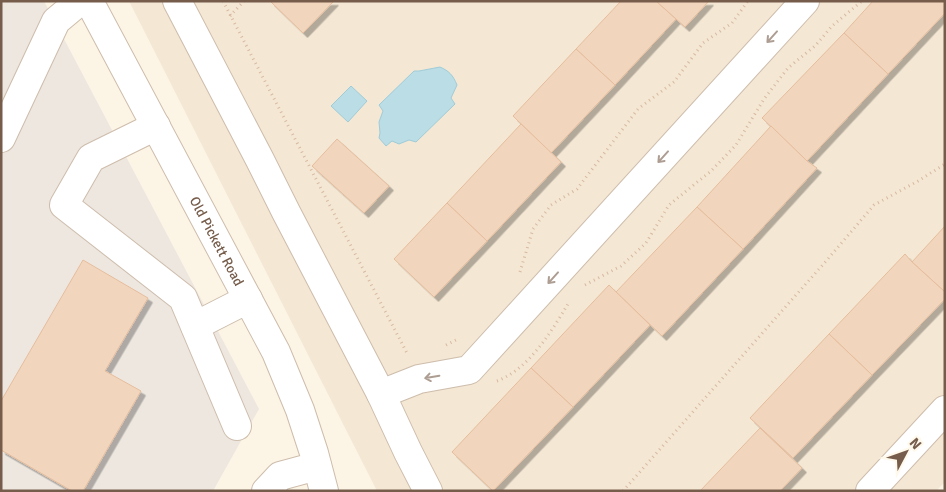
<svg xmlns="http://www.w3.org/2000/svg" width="946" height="492" viewBox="0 0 946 492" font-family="Signika,sans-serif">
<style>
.residential{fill:#f4e7d4}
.industrial{fill:#ede7e0}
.water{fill:#badde6;stroke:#a0ccd8}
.building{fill:#f2d5bd;stroke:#e5bd9d;filter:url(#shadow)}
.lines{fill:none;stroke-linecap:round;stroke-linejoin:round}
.minor-casing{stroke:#cebdac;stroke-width:30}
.path{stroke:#d7b9a0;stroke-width:3;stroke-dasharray:1 4;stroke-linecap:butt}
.minor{stroke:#fff;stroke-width:28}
.oneway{stroke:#ad9d92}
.labels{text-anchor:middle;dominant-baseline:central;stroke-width:4.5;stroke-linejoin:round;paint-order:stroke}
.street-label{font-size:14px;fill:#765c4a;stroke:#fff9ec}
</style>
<defs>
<filter id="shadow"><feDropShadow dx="4.5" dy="4.5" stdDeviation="0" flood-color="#0004"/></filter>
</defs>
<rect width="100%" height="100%" fill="#fcf5e6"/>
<polygon class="residential" points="129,1 945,1 945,482 936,491 377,491"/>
<polygon class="industrial" points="1,1 44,1 259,409 213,491 1,491"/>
<g class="water">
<path d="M440,67C449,71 453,75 457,85L451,98L455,104L416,142L409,140L399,144L392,141L386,146L379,138L380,133L379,122L383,111L379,105L414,71H419Z"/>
<polygon points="351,86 367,101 348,122 331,106"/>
</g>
<g class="building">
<polygon points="270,1 334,1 303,33"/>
<polygon points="621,1 656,1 676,19 615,85 576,49"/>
<polygon points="656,1 709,1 685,27"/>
<polygon points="873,1 945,1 945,13 888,74 844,33"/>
<polygon points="844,33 888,74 807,161 762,118"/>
<polygon points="576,49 615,85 551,153 513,116"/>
<polygon points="521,124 561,162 487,241 447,203"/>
<polygon points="771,126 807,161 817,168 743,249 697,207"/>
<polygon points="337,139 389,186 364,213 312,166"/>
<polygon points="447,203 487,241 434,297 394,259"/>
<polygon points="697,207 743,249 662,336 616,292"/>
<polygon points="945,226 945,292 912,262"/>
<polygon points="905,254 912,262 945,292 945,299 872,375 829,334"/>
<polygon points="83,260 148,298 105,371 141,391 83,491 72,491 1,450 1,401"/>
<polygon points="609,285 650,325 573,407 531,368"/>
<polygon points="829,334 872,375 793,458 750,418"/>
<polygon points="531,368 573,407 493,491 452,452"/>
<polygon points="760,428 802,468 780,491 700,491"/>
</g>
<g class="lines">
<defs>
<g id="minor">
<path id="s1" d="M89,1L276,352L300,410L314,453L324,491"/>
<polyline points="177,1 260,160 286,212 381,394 408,452 428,491"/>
<polyline points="156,126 91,158 64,205 183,298 237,426"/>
<polyline points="1,138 56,21 80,1"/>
<polyline points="195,326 248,299"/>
<polyline points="381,394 419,379 469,370 805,1"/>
<polyline points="266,491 280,476 317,466"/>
<polyline points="870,491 945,410"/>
</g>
</defs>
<use href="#minor" class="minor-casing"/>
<g class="path">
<polyline points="223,1 408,355"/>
<polyline points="230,16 244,1"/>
<polyline points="520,272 533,229 551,205 577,189 638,109 674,82 703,43 732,23 748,1"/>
<polyline points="585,285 621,266 646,243 669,205 711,171 736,145 764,99 788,68 816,45 832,26 862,1"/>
<polyline points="446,345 458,339"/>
<path d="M497,381C529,369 551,332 568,304"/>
<polyline points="623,491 827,260 874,205 918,181 945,164"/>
</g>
<use href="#minor" class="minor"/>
</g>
<defs><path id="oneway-shaft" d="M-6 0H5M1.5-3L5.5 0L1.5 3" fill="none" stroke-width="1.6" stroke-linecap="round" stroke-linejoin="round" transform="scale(1.25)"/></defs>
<g class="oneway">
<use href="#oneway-shaft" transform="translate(772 37) rotate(132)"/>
<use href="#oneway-shaft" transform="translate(663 157) rotate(132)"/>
<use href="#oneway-shaft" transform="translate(553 278) rotate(132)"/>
<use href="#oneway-shaft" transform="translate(432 377) rotate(170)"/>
</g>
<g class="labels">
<g class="street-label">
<text stroke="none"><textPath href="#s1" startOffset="272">Old Pickett Road</textPath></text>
</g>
</g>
<rect width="946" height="492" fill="none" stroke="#765c4a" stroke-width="5"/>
<g transform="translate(906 452) rotate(49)" stroke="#fff9ec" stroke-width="4" paint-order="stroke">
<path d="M0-4L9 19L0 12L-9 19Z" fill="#765c4a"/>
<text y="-8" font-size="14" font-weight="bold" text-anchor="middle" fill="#765c4a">N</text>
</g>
</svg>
